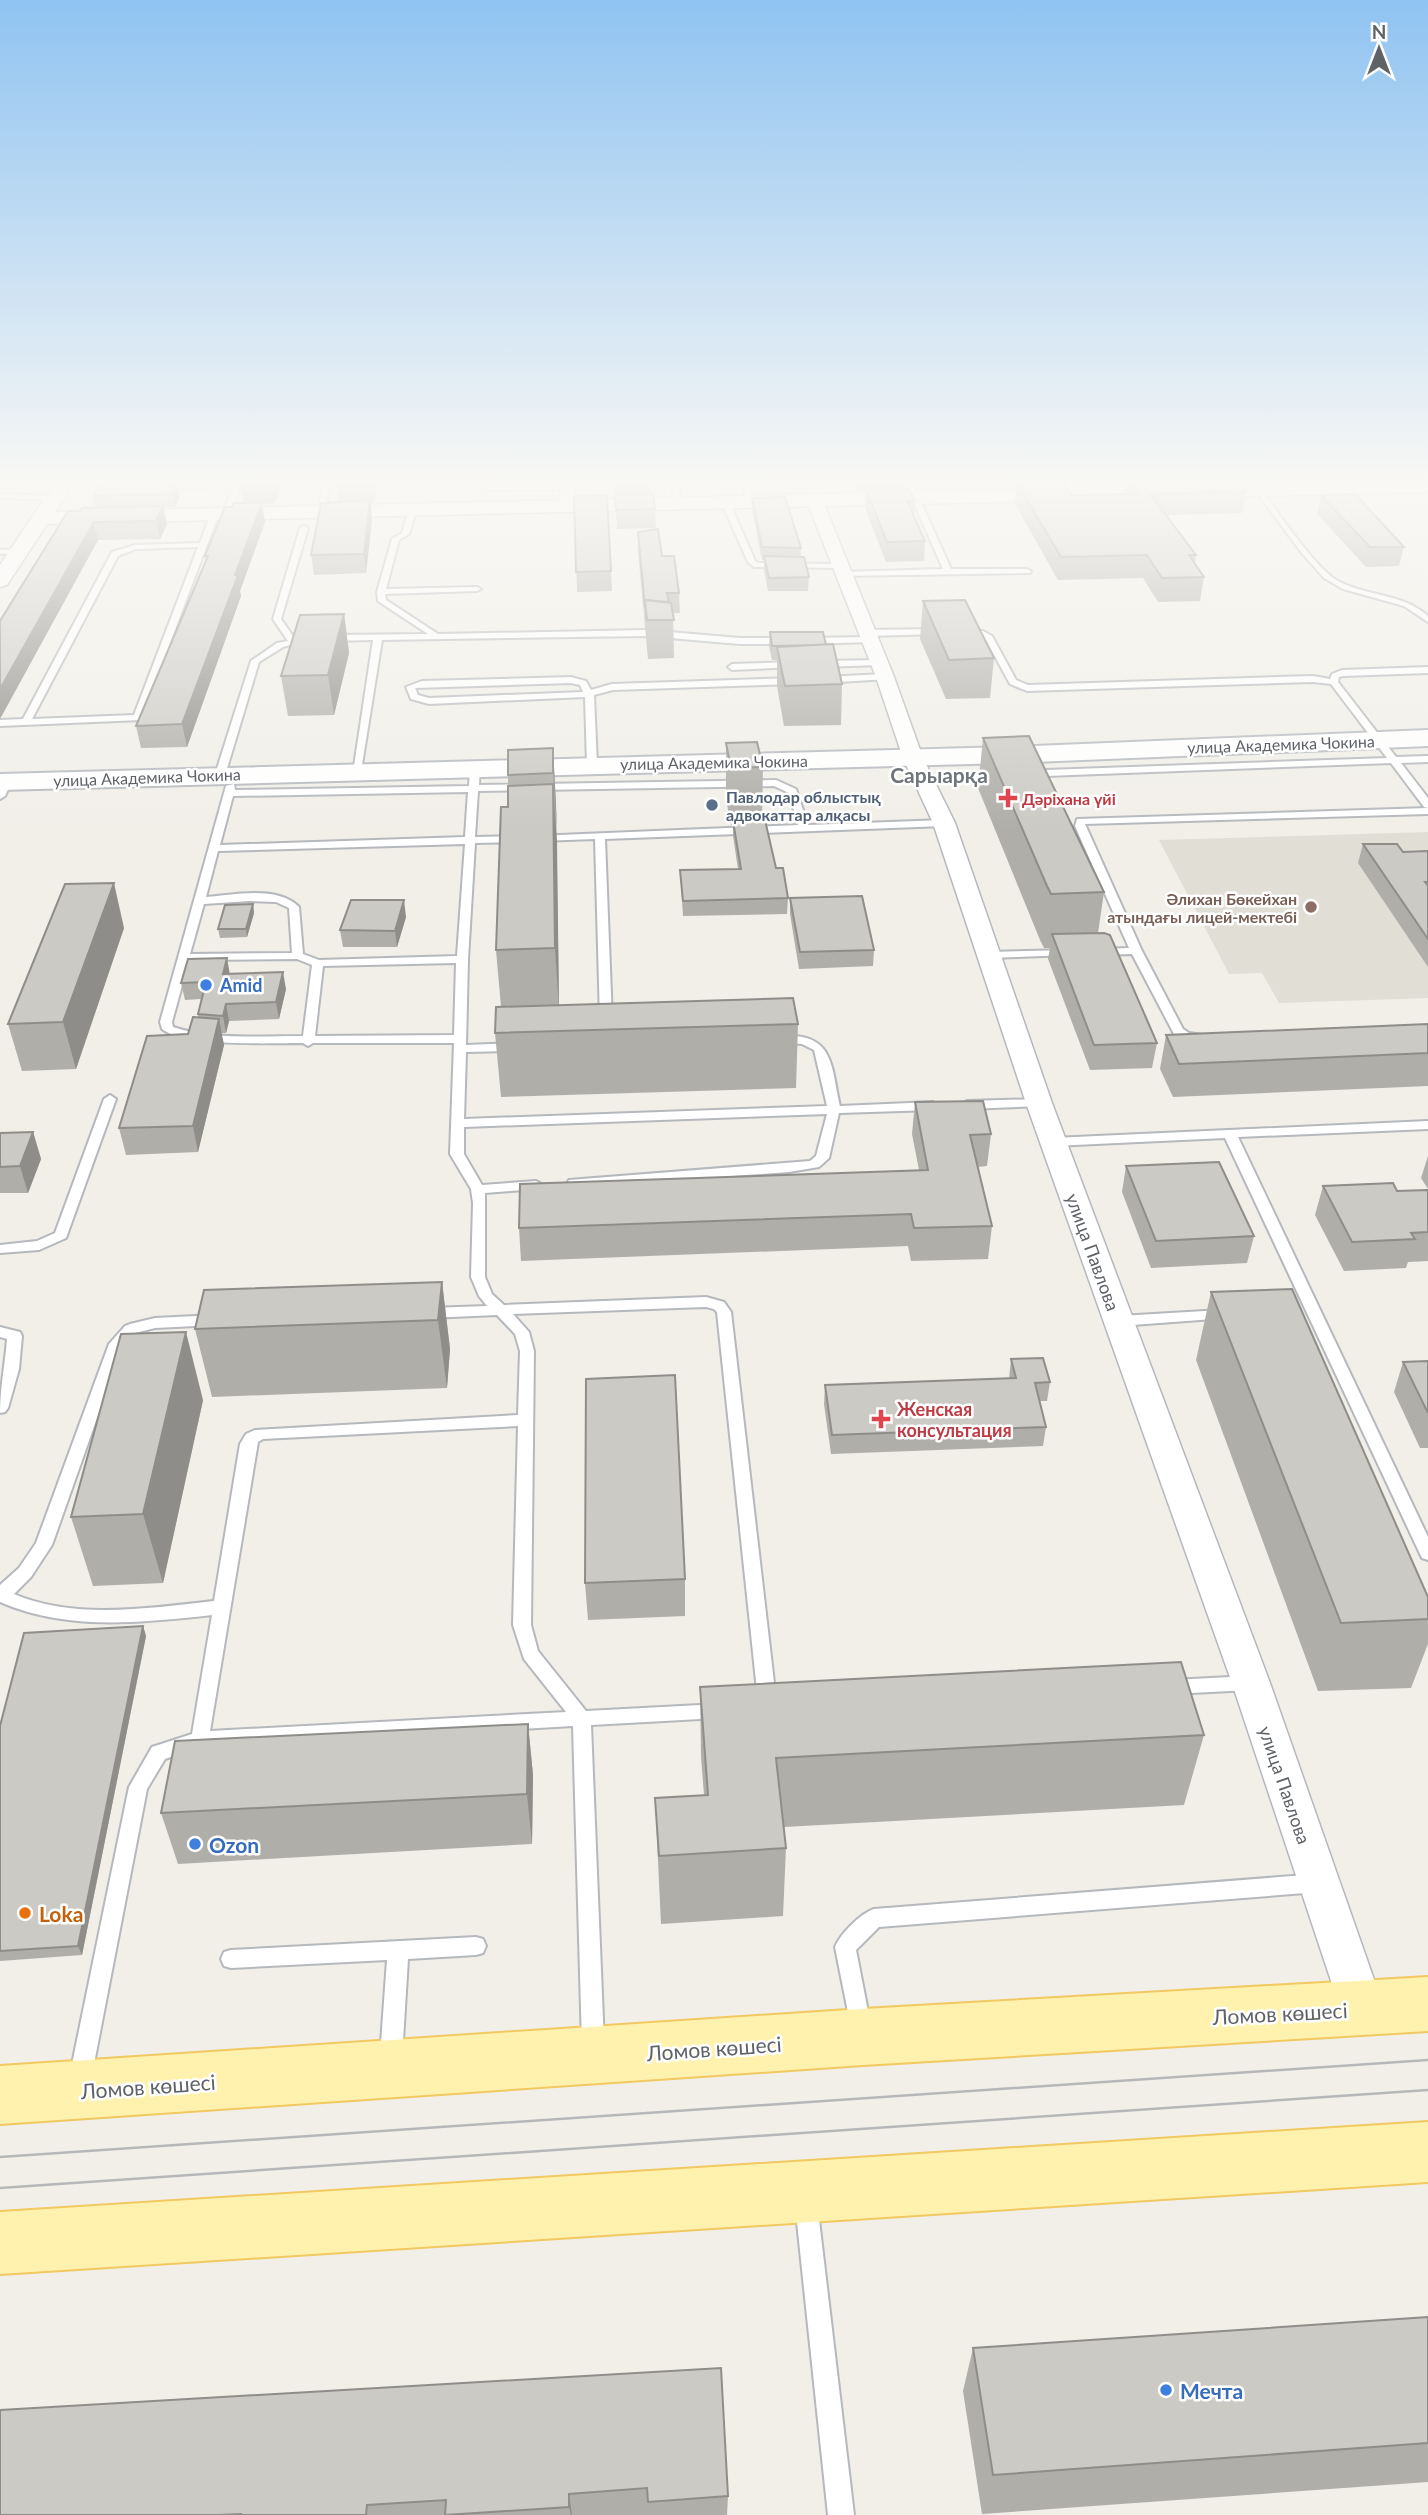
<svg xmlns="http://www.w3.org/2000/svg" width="1428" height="2515" viewBox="0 0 1428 2515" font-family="Lato,sans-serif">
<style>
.education{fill:#e1ded6}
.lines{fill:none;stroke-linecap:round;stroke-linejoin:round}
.service-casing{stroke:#b5b8bc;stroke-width:4}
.minor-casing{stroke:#b5b8bc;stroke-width:3}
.tertiary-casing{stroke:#b5b8bc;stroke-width:3}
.secondary-casing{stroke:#b6babf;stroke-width:4}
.primary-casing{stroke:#f2c960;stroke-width:4}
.service{fill:#fff;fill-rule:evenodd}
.minor{fill:#fff;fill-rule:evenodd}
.tertiary{fill:#fff;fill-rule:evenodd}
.secondary{fill:#fff;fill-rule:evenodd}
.primary{fill:#fff2af;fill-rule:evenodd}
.tram{stroke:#b6b7b8;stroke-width:2.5}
.wall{fill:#afaea9}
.shaded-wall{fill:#8f8d8a}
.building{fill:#cccac5;stroke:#8f8d8a;stroke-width:2}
.health-dot{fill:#e0444e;stroke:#fff;stroke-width:2.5}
.service-dot{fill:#5c6f8a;stroke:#fff;stroke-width:2.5}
.education-dot{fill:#8d6e63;stroke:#fff;stroke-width:2.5}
.shop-dot{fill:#3f7fe0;stroke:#fff;stroke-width:2.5}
.food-dot{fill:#e8710a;stroke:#fff;stroke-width:2.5}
.labels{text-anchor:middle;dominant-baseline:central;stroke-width:5;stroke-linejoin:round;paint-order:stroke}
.far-street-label{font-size:16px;fill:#5f6368;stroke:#fff}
.far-service-label{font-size:16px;font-weight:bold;fill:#4e5e75;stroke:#fff;text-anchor:start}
.far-health-label{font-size:16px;font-weight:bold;fill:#be3a42;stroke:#fff;text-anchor:start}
.far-education-label{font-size:16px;font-weight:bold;fill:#785e54;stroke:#fff;text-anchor:end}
.shop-label{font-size:18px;font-weight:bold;fill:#366cbe;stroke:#fff;text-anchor:start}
.street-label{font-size:18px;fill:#5f6368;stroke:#fff}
.health-label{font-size:18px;font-weight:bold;fill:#be3a42;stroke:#fff;text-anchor:start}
.far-district-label{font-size:21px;font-weight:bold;fill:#70757a;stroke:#fff}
.near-shop-label{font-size:21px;font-weight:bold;fill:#366cbe;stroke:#fff;text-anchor:start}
.near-food-label{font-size:21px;font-weight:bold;fill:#c56008;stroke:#fff;text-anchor:start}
.near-street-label{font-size:21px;fill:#5f6368;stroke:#fff}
</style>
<rect width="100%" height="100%" fill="#f1efe8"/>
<polygon class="education" points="1428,832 1428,998 1279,1003 1262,973 1229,974 1159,840"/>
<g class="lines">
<defs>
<g id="service">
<polygon points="150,478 157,478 156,482 162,484 234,483 236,478 243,479 231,513 227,515 223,513 233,487 161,488 149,485"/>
<polygon points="335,478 484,478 485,479 481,481 336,482 330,484 325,511 318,513 323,483"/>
<polygon points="671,478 678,478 681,504 674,502"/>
<polygon points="742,478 749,478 753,503 746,501"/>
<polygon points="903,478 910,478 951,569 1027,569 1031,571 1030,573 839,576 838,574 842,572 943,569"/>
<polygon points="975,478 981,478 992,497 986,497"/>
<path d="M1246,478H1253C1272,503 1313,567 1338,581C1368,597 1402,593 1428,616V622L1404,606L1343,589L1324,578L1301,552Z"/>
<polygon points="567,485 570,489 486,490 482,488 486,486"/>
<polygon points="0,494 55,496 59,498 55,500 0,498"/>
<polygon points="725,499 729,501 755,561 759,563 840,564 844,566 840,568 754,567 748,562 721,501"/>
<polygon points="410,506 417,508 409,534 399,540 386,589 477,587 481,589 477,591 385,594 386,600 438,634 646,630 740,638 788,638 792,641 788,644 740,644 646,636 382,640 361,771 353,773 373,640 329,641 325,638 329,635 428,634 378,601 377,592 392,539 402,533"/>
<path d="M215,511L219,513L141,720L0,726V720L23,719L112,552L135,545L200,543L211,513ZM198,547L134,715L32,719L118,556L136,549Z"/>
<polygon points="304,526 308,528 281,619 295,639 308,636 312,639 283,647 259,662 225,775 217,777 215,775 251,661 277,643 288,641 273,619 300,528"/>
<polygon points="20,549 23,549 23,553 0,554 0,550"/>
<polygon points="939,629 943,632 942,634 867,636 863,633 867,630"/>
<polygon points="963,629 983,631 992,636 1016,680 1028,685 1313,676 1330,679 1332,674 1342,670 1428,667 1428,673 1343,676 1339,677 1338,682 1396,757 1428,756 1428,762 1401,763 1428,798 1428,808 1424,807 1391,763 1046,776 1026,772 1024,770 1029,767 1046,770 1387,758 1331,684 1313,682 1027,691 1010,684 986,640 981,636 960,634 959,632"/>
<polygon points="869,637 872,638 872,642 808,644 804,641 808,638"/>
<polygon points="878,660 881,661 881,665 821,667 817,664 821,661"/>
<polygon points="793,662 796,663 796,667 732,670 728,667 732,664"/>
<polygon points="885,674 889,677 888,679 823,683 819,680 823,677"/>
<path d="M571,677L586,681L591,690L612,684L796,678L800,681L796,684L613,690L594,695L597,765L592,768L587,765L585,697L429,704L411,699L406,687L422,681ZM571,683L580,685L583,692L429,698L418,695L415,688Z"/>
<path d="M475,764L480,767L479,785L776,780L796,789L808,825L944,820L949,823L944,826L605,839L612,1020L606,1024L600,1020L595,839L539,841L535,840V836L798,825L789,793L774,786L478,791L475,837L518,836L523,839L518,842L475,843L468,959L466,1045L514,1043L520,1047L514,1051L466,1052L464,1119L827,1106L814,1050L802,1044L775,1042L773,1039C779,1034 786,1036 794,1036C835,1038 832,1073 840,1106L933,1102L939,1106L933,1110L839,1113L829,1158L819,1167L789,1172L574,1187L569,1186L567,1183L569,1180L810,1161L816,1156L827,1114L464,1127V1154L482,1185L536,1181L543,1185L536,1189L485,1193V1277L492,1294L504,1305L706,1297L724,1302L731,1312L776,1700L773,1705L767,1707L761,1705L758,1700L717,1312L714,1309L706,1307L513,1314L529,1332L534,1351L531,1625L538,1651L586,1711L719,1704L725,1706L728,1711L725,1716L719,1718L591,1725L604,2044L600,2051L593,2054L586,2051L582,2044L573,1726L200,1747L165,1759L147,1789L91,2079L88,2086L80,2089L72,2086L69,2079L129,1787L152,1747L192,1734L212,1615C141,1623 66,1631 0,1602V1585L19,1568L36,1543L109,1344L125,1326L130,1324L155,1318L216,1315L223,1320L216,1325L155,1328L135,1333L121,1350L52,1545L31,1577L14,1594C74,1620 150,1608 214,1601L240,1444L246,1434L255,1430L518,1415L520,1351L515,1334L497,1315L429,1318L422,1313L429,1308L487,1306L479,1296L471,1277L473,1203L471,1189L450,1154L454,1043H313L308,1046L303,1043C272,1043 184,1047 162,1029L160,1022L226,786L234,784L235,790L469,786L470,767ZM468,792L465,837L220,845L233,796ZM465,844L457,956L319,960L303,954L299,907C278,885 233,895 206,897L218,851ZM250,901L276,902L289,908L292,953L190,954L204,904ZM297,959L312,965L303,1036C263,1036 211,1040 173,1027L172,1022L189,960ZM456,963L454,1035L315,1036L323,966ZM518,1426L513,1625L524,1659L566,1712L210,1731L258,1442L263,1439Z"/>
<polygon points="7,778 12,781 5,796 0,799 0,786 4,779"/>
<polygon points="1428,808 1428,814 1085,824 1142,951 1183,1029 1189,1033 1203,1035 1205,1038 1203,1041 1186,1040 1174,1034 1132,954 1098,955 1092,952 1098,949 1129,948 1075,826 1077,819"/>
<polygon points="1067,950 1073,953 1071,955 988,958 982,955 988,952"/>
<polygon points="110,1095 116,1099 66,1238 39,1250 0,1253 0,1245 37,1241 55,1233 104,1099"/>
<polygon points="1039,1099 1045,1103 1043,1106 967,1109 961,1105 967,1101"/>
<polygon points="1428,1121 1428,1129 1238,1137 1428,1537 1428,1560 1422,1558 1420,1554 1225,1138 1053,1146 1047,1142 1053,1138"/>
<polygon points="1222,1310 1227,1312 1229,1315 1227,1318 1119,1326 1112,1321 1119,1316"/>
<path d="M0,1327L20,1332L22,1336L19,1369L8,1408L5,1412L0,1413C0,1387 5,1365 7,1339L0,1337Z"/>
<polygon points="1250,1676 1256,1678 1259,1683 1256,1688 1250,1690 1172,1694 1166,1692 1163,1687 1166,1682 1172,1680"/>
<path d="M1318,1874L1325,1877L1328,1883L1325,1889L1318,1892L879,1927L856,1950L871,2027L868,2034L861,2037L854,2034L851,2027L835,1947C841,1933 860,1914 874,1909Z"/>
<polygon points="476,1937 483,1939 486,1946 483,1953 476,1955 408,1959 402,2057 398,2064 391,2067 384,2064 380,2057 387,1960 231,1968 224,1966 221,1959 224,1952 231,1950"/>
<polygon points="806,2192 814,2195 817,2203 854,2515 828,2515 795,2203 798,2195"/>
</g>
<g id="minor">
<polygon points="560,478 574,478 576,505 573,508 568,510 560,505"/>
<polygon points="1060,478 1075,478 1089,493 1081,498 1076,496"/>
<polygon points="814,494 822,499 894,677 923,758 955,823 1052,1103 1270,1683 1384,2008 1378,2023 1362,2029 1346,2023 1340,2008 1232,1683 1026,1103 933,823 903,758 876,677 806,499"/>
</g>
<polygon id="tertiary" points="58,478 76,478 55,512 1428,480 1428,492 47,524 7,585 0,587 0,565"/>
<polygon id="secondary" points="1428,730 1428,746 1009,763 0,790 0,774 1009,747"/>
<g id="primary">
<polygon points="1428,1977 1428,2031 863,2065 0,2124 0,2066 863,2009"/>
<polygon points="1428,2122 1428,2182 0,2274 0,2212"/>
</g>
</defs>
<use href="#service" class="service-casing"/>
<use href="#minor" class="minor-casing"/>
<use href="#tertiary" class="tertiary-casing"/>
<use href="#secondary" class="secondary-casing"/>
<use href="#primary" class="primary-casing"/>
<use href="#service" class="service"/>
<use href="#minor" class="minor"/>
<use href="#tertiary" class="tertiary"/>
<use href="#secondary" class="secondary"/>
<use href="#primary" class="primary"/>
<g class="tram">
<polyline points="0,2157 1428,2060"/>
<polyline points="0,2188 1428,2090"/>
</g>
</g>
<g class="wall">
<polygon points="244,478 285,478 275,503 262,504 265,522 240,591 241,596 187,747 141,748 136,726 206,561 205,556 232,507 243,503"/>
<polygon points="337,478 376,484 374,502 371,502 372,519 366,573 314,575 311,555 338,502 336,484"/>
<polygon points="500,478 537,478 537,481 501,482"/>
<polygon points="612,478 651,478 651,494 655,509 656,528 617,529 615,496 614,496"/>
<polygon points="853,478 902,478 901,488 915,501 914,517 925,541 924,561 886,562 865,508 866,490 858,491"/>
<polygon points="1005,478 1048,478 1049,482 1072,495 1123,494 1125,484 1109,485 1103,478 1234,478 1246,491 1242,513 1166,515 1196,555 1195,564 1204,577 1200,601 1158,602 1143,578 1058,580 1015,504 1016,487 1011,487"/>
<polygon points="131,480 132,484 180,496 175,507 164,507 167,524 160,539 98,540 1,717 0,718 0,621 80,511 95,507 93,496"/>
<polygon points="607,495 612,591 577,592 574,496"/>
<polygon points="1321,495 1404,547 1399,566 1366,567 1317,514"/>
<polygon points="752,498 801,548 801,557 809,577 808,591 768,591 764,570 764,560 762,560 752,510"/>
<polygon points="638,532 662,556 679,593 680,613 673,613 674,658 648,659 638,551"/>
<polygon points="923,601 994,658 990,698 946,699 920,639"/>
<polygon points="344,614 349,653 334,715 288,716 281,676"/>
<polygon points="770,632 826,645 842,684 841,725 784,726 777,686 777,660 772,660 769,646"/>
<polygon points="983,738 1104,892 1098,933 1157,1043 1152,1068 1090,1070 1048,959 1050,948 1044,948 1040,940 978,788"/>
<polygon points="726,743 763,767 762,820 776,868 788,898 787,914 683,916 680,870 738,869 733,836 733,825 731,825 726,799"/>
<polygon points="553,748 556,805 559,1005 798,1024 796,1088 501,1097 495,1033 501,1007 496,950 508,807 508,775"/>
<polygon points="1363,844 1403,852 1428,851 1428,967 1358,863"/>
<polygon points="790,898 874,950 873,966 799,969 790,914"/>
<polygon points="253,904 254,913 247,937 220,938 218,929"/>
<polygon points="406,917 397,947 343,947 340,930"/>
<polygon points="124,928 76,1069 22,1071 8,1024"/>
<polygon points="230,974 286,989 279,1019 229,1021 226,1033 221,1033 224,1045 198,1152 126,1155 119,1128 188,1034 198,1018 198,1014 201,999 185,1000 181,983"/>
<polygon points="1428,1024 1428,1086 1173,1097 1160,1069 1166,1035"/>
<polygon points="915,1102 991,1134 987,1166 978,1167 992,1226 988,1259 911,1261 908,1246 521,1261 519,1228 919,1170 912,1134"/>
<polygon points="33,1132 41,1159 28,1193 0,1193 0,1133"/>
<polygon points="1428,1156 1428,1189 1421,1178"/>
<polygon points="1126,1166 1254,1236 1247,1263 1151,1268 1122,1192"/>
<polygon points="1323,1186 1397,1191 1428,1190 1428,1261 1408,1262 1406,1268 1344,1271 1315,1215"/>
<polygon points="442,1282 450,1349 447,1388 212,1397 195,1329"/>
<polygon points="1211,1292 1428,1597 1428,1644 1411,1688 1318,1691 1196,1360"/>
<polygon points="1011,1359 1050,1382 1047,1401 1039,1401 1046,1427 1043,1446 831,1454 824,1404 825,1385 1009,1379"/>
<polygon points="1428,1361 1428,1448 1420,1448 1394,1392 1403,1362"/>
<polygon points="203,1400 163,1583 93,1586 71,1517"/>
<polygon points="685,1579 685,1616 588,1620 585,1583"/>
<polygon points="143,1626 146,1636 82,1955 0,1961 0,1726"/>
<polygon points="700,1687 1204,1735 1184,1805 784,1827 786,1848 783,1916 661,1924 655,1798 704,1795 701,1757"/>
<polygon points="528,1724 533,1775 532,1844 178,1864 161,1813"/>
<polygon points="1428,2317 1428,2482 982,2514 963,2391 973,2348"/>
<polygon points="0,2410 728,2496 727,2515 0,2515"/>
</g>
<g class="shaded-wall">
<polygon points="275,478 285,478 275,503 262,504 265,522 240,591 241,596 187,747 182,724 235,575 244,505 241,486"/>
<polygon points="373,478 375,478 376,484 374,502"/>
<polygon points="177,483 180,496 175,507 172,494"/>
<polygon points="370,500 372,519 366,573 364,554"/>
<polygon points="163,506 167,524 160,539 156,521"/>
<polygon points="94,522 98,540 1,717 0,718 0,689"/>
<polygon points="344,614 349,653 334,715 328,675"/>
<polygon points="553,748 556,805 557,831 553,773"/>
<polygon points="553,784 557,842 559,1010 555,948"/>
<polygon points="114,883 124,928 76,1069 63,1022"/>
<polygon points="404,900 406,917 397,947 395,931"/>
<polygon points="253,904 254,913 247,937 246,929"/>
<polygon points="227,958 230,975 223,974"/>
<polygon points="283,972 286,989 279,1019 276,1002"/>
<polygon points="226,1004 229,1021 226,1033 223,1016"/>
<polygon points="219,1019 224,1045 198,1152 193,1126"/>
<polygon points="33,1132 41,1159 28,1193 20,1166"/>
<polygon points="442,1282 450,1349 447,1388 438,1320"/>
<polygon points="186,1332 203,1400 163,1583 143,1514"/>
<polygon points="143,1626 146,1636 82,1955 78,1946"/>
<polygon points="528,1724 533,1775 532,1844 527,1794"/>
<polygon points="569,2494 572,2515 571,2515 569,2507"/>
</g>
<g class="building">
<polygon points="244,478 275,478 273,484 241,486"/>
<polygon points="337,478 373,478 372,483 336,484"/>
<polygon points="1010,478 1048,478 1050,480 1011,481"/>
<polygon points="1234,478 1246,491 1150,494 1196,555 1189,555 1204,577 1162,578 1147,555 1061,557 1017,483 1063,481 1072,495 1137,494 1125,480"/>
<polygon points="131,480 129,484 177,483 172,494 93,496 102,481"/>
<polygon points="909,488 915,501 907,501 925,541 887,542 866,489"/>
<polygon points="653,494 655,509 616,510 615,495"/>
<polygon points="1355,494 1404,547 1370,547 1321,495"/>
<polygon points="607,495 611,571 576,572 574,496"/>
<polygon points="785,497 801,548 762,547 752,498"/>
<polygon points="370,500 364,554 311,555 321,503"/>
<polygon points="233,503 262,503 235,575 238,575 182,724 136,726 208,556 205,556 225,507 232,507"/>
<polygon points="163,506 156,521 94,522 0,689 0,621 68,511 80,511 82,508"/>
<polygon points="658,529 662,556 674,556 679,593 667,593 669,602 645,600 645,607 638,532"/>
<polygon points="764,556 804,557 809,577 769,578"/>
<polygon points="645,600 671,603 674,620 647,620"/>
<polygon points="965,600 994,658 949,660 923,601"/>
<polygon points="344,614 328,675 281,676 300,615"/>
<polygon points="770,632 823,632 826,645 772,646"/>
<polygon points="833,644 842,684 785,686 777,647"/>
<polygon points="1029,736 1104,892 1051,894 1047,886 983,738"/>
<polygon points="757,742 763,767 731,768 726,743"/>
<polygon points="553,748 553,773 508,775 508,750"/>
<polygon points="553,784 555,948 496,950 501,807 508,807 508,786"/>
<polygon points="765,820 776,868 783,868 788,898 683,901 680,870 741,869 733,821"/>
<polygon points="1363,844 1397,844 1403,852 1428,851 1428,882 1425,882 1428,886 1428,939"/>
<polygon points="114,883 63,1022 8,1024 65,884"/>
<polygon points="862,896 874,950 800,952 790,898"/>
<polygon points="351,900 404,900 395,931 340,930"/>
<polygon points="253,904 246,929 218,929 225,905"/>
<polygon points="1104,933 1110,935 1157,1043 1094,1045 1052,934"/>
<polygon points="227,958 223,974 283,972 276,1002 226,1004 223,1016 198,1014 206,982 181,983 188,959"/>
<polygon points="793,998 798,1024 495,1033 496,1007"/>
<polygon points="193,1017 219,1019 193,1126 119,1128 147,1036 188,1034"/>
<polygon points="1428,1024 1428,1053 1179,1064 1166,1035"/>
<polygon points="983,1101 991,1134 970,1135 992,1226 914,1228 911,1214 519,1228 520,1184 928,1170 915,1102"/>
<polygon points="33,1132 20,1166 0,1167 0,1133"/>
<polygon points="1219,1162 1254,1236 1156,1241 1126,1166"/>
<polygon points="1393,1183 1397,1191 1428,1190 1428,1232 1411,1233 1415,1239 1352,1242 1323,1186"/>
<polygon points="442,1282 438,1320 195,1329 204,1290"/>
<polygon points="1292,1289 1428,1597 1428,1619 1341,1623 1211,1292"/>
<polygon points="186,1332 143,1514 71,1517 121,1334"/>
<polygon points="1043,1358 1050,1382 1035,1383 1046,1427 832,1435 825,1385 1016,1378 1011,1359"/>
<polygon points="1428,1361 1428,1413 1403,1362"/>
<polygon points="675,1375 685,1579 585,1583 586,1379"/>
<polygon points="143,1626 78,1946 0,1951 0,1726 24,1633"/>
<polygon points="1181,1662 1204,1735 776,1758 786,1848 659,1856 655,1798 708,1795 700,1687"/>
<polygon points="528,1724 527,1794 161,1813 175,1741"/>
<polygon points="1428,2317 1428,2443 993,2475 973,2348"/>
<polygon points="721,2368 728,2496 648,2502 647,2488 569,2494 569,2507 445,2515 446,2500 367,2505 366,2515 241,2515 241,2514 218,2515 0,2515 0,2410"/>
</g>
<linearGradient id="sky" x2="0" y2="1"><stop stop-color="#8fc3f1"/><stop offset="0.58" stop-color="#f9f8f5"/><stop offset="1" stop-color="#f9f8f5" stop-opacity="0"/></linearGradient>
<rect width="1428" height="830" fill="url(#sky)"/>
<g class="health-dot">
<path d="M1004.5 787.5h7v7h7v7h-7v7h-7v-7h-7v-7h7z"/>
<path d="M877.5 1408.5h7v7h7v7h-7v7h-7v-7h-7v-7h7z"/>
</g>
<circle class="service-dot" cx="712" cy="805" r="7"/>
<circle class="education-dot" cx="1311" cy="907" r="7"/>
<g class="shop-dot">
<circle cx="206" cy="985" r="7"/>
<circle cx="195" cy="1844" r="7"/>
<circle cx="1166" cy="2390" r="7"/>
</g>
<circle class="food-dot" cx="25" cy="1913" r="7"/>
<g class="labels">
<g class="far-street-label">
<text transform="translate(1281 744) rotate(-2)">улица Академика Чокина</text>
<text transform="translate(714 762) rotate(-1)">улица Академика Чокина</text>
<text transform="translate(147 777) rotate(-2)">улица Академика Чокина</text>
</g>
<g class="far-service-label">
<text x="726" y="796">Павлодар облыстық<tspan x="726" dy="18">адвокаттар алқасы</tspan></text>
</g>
<g class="far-health-label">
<text x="1022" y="798">Дәріхана үйі</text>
</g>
<g class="far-education-label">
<text x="1297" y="898">Әлихан Бөкейхан<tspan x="1297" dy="18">атындағы лицей-мектебі</tspan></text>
</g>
<g class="shop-label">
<text x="220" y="985">Amid</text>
</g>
<g class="street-label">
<text transform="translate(1093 1252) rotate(70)">улица Павлова</text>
<text transform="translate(1285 1785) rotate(71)">улица Павлова</text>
</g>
<g class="health-label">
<text x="897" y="1409">Женская<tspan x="897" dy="21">консультация</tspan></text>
</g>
<g class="far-district-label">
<text x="939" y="774">Сарыарқа</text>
</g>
<g class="near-shop-label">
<text x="209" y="1844">Ozon</text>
<text x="1180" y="2390">Мечта</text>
</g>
<g class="near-food-label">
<text x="39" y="1913">Loka</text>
</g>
<g class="near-street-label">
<text transform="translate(1280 2013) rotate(-3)">Ломов көшесі</text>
<text transform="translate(714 2048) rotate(-4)">Ломов көшесі</text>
<text transform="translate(148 2086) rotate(-4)">Ломов көшесі</text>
</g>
</g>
<g transform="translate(1379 49)" stroke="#ffffff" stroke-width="5" paint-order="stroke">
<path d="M0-5L12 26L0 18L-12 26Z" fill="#5f6368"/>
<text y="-10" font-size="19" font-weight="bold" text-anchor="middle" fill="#5f6368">N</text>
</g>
</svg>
